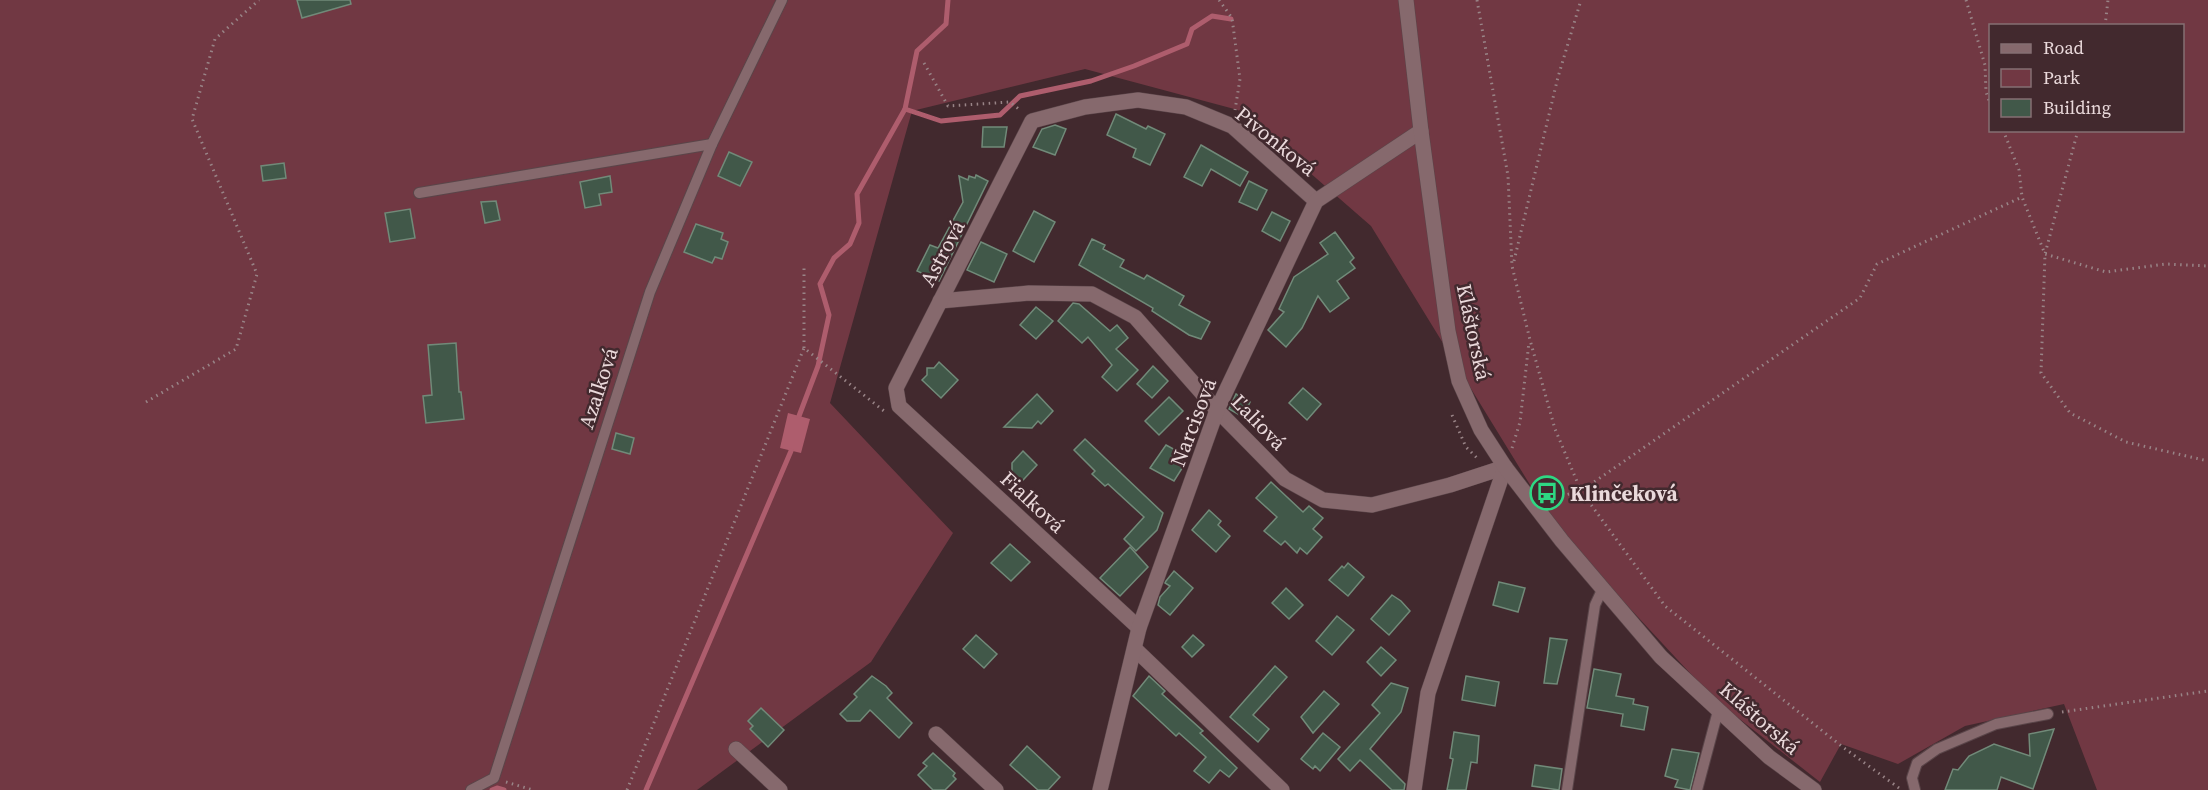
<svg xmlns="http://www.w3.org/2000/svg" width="2208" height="790" viewBox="0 0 2208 790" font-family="'Source Serif 4',serif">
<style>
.green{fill:#713843;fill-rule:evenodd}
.water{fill:#ae5d6d}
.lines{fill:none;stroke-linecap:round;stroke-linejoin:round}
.stream{stroke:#ae5d6d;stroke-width:5}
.building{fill:#415849;stroke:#718a79;stroke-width:1.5}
.service-casing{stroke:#5a4549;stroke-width:12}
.minor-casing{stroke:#5a4549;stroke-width:16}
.tertiary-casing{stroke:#5a4549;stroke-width:16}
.path{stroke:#998487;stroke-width:3;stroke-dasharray:1.5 4.5;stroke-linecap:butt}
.service{stroke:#86696d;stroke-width:10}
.minor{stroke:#86696d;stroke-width:15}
.tertiary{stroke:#86696d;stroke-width:15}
.labels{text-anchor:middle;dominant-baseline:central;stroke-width:5;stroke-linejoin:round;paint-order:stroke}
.street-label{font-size:21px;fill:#ead9db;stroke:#42292e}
.poi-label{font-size:21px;font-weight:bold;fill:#ead9db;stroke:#42292e;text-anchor:start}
</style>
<rect width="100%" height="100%" fill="#42292e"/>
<path class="green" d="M0,0H2208V790H2097L2064,704L1965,726L1898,764L1841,744L1820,782L1714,699L1559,532L1371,226L1238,110L1085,69L912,111L830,403L953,533L871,662L697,790H0ZM1990,26H2182V130H1990Z"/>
<polygon class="water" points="788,413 810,419 801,453 780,448"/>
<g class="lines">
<g class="stream">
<polyline points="905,109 941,121 1000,115 1020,96 1091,81 1134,66 1187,44 1192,29 1212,16 1231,19"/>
<polyline points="799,416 818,366 829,315 820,284 834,258 850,244 859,223 857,194 905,109 917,51 946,24 948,0"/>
<polyline points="492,790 497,788 504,790"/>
<polyline points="646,790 791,451"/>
</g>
</g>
<g class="building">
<polygon points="297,0 350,0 351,4 302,18"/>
<polygon points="1116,114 1146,129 1148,126 1165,134 1150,165 1133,157 1136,149 1107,135"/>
<polygon points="1055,125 1066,129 1055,155 1033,147 1042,129"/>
<polygon points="983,127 1007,127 1004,147 982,147"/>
<polygon points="1201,145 1248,172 1240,186 1211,169 1202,186 1184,177"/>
<polygon points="729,152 752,162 740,186 718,176"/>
<polygon points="284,163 286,178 263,181 261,166"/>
<polygon points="976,175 988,181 939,281 917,271 930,245 938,248 963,202 959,176 968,180 969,176 975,178"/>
<polygon points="610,176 612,192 599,194 601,205 585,208 580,182"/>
<polygon points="1249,181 1267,190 1257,210 1239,202"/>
<polygon points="496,201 500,220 485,223 481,202"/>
<polygon points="410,209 415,238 390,242 385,213"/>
<polygon points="1034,211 1055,222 1034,262 1013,251"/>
<polygon points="1272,212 1290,221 1280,241 1262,231"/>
<polygon points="696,224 723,233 721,239 728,242 722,259 715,257 712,263 684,252"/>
<polygon points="1335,232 1354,258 1350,262 1355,268 1337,281 1349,298 1330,312 1318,296 1302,328 1286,347 1268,330 1284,312 1279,309 1294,277 1328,254 1320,243"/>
<polygon points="1092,239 1105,245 1103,249 1124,260 1120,267 1144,279 1147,275 1184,296 1179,305 1210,322 1201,339 1189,335 1152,311 1153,308 1079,265"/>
<polygon points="981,242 1007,254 994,282 967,270"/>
<polygon points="1073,303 1079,304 1110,331 1117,325 1128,338 1116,349 1138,370 1117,391 1102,377 1112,365 1088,337 1082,343 1058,321"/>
<polygon points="1036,307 1053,321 1036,339 1020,325"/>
<polygon points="456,343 459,392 461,392 464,419 426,423 423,396 432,395 428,345"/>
<polygon points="939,362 958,380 941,398 922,380 927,375 927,368 934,368"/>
<polygon points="1153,366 1168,381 1152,398 1137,384"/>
<polygon points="1303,388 1321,404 1307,420 1289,403"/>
<polygon points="1037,394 1053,411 1041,424 1038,421 1032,428 1004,427"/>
<polygon points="1236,394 1250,402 1243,417 1229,409"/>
<polygon points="1169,397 1183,411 1159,435 1145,421"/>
<polygon points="616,433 634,438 630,454 612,449"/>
<polygon points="1085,439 1163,513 1157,530 1136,551 1124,539 1144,517 1108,484 1105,486 1092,474 1095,471 1074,450"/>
<polygon points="1166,445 1179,452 1181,459 1186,462 1174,481 1150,468"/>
<polygon points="1023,451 1037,465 1012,492 1012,463"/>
<polygon points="1271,482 1303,512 1309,506 1323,518 1313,529 1322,537 1307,554 1300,548 1297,553 1285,541 1281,545 1264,531 1277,517 1256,498"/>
<polygon points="1209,510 1221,521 1218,525 1230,536 1216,552 1192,530"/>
<polygon points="1010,544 1030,562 1011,581 991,563"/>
<polygon points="1130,547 1148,567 1120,596 1100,578"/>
<polygon points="1348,563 1364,577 1348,596 1329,580 1342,566 1344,568"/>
<polygon points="1174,571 1193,588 1170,615 1158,605 1160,597 1170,586 1165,583 1166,581"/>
<polygon points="1499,582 1525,588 1518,612 1493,605"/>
<polygon points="1286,588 1303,605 1289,619 1272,603"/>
<polygon points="1392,595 1401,601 1410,611 1389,635 1371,619"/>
<polygon points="1337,616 1354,630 1332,655 1316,641"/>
<polygon points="976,635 997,654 984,668 963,649"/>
<polygon points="1193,635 1204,645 1192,657 1182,647"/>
<polygon points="1550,638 1567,640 1557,684 1544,683"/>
<polygon points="1381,647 1396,660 1381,676 1367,662"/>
<polygon points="1275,666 1287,677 1253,715 1269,729 1258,742 1230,717"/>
<polygon points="1594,669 1621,674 1616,696 1634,699 1633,704 1648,707 1644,730 1621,726 1623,714 1587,708"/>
<polygon points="872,676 886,686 892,693 887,698 912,723 899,738 870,710 860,721 847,721 840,714 857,697 854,694"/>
<polygon points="1149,676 1165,691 1162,694 1203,731 1200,733 1237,768 1229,777 1220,770 1209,783 1194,771 1206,757 1179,733 1176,736 1133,696"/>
<polygon points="1466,676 1499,682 1495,706 1462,700"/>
<polygon points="1391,683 1408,688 1401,712 1370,749 1405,784 1404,790 1392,790 1360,760 1350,771 1338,759 1380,713 1372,705"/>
<polygon points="1324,691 1339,704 1313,733 1301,717"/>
<polygon points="761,708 784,730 768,747 750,729 753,726 748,721"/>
<polygon points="2054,729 2033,789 2001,777 1997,790 1945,790 1953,769 1958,770 1969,756 1994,744 2030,756 2029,734"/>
<polygon points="1454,732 1479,736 1477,763 1471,762 1466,790 1447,790 1453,759 1450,758"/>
<polygon points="1323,733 1340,747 1320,771 1315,766 1313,769 1301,759"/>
<polygon points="1027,746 1060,777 1048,790 1038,790 1010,765"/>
<polygon points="1672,749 1699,753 1690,790 1675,787 1678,780 1665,776"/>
<polygon points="933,753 955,773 953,776 956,779 945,790 933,790 918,775 927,766 923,763"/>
<polygon points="1535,765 1562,769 1559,790 1532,786"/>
</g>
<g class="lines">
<defs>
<g id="service">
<polyline points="419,193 712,144"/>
<polyline points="471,790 494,778 650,292 712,144 782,0"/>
<polyline points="1567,790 1595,605 1602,590"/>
<polyline points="1697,790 1718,711"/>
<polyline points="1915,790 1912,778 1917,763 1937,749 1996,724 2048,714"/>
</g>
<g id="minor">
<polyline points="940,301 1029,293 1092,294 1135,317 1217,410 1285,479 1323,500 1372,505 1450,485 1505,467"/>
<polyline points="1139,628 899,406 896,388 1032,121 1085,107 1138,100 1186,107 1232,126 1316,201"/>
<polyline points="1135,649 1282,790"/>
<polyline points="936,734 996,790"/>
<polyline points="736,749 780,790"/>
<polyline points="1100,790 1139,628 1217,410 1316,201 1421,131"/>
<polyline points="1414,790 1428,693 1505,467"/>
</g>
<polyline id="tertiary" points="1406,0 1421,131 1448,331 1459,381 1481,430 1505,467 1562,541 1661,657 1769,757 1814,790"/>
</defs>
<use href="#service" class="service-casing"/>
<use href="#minor" class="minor-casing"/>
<use href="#tertiary" class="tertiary-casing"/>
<g class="path">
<polyline points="1219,0 1232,18 1240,79 1235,110"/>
<polyline points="1477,0 1508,176 1512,266 1530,340 1555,429 1581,491 1665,606 1844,748 1899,788"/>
<polyline points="1966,0 1985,65 1986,92 1990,103"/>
<polyline points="2105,26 2108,0"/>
<polyline points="924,63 948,106 1010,102 1020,110"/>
<polyline points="2003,130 2019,170 2022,197 2045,254 2106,272 2166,264 2208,266"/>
<polyline points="2078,130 2045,254 2041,373 2070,413 2126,442 2208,461"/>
<polyline points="1514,261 1558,77 1581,0"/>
<polyline points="804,348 804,265"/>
<polyline points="146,402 236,349 257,274 192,119 215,39 259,0"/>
<polyline points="1452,415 1466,447 1478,459"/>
<polyline points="1512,448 1520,422 1529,342"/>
<polyline points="1552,502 1557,497 1581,491 1860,298 1877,264 2022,197"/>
<polyline points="2062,712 2208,691"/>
<polyline points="506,782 533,790"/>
<polyline points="627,790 804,348 884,411"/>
</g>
<use href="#service" class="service"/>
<use href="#minor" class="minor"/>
<use href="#tertiary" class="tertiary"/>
</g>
<defs>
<symbol id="bus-ring" viewBox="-11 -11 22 22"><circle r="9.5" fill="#42292e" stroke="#2ed883" stroke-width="1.5"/><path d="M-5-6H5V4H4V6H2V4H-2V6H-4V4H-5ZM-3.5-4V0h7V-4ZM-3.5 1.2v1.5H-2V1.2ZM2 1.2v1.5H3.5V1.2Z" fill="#2ed883"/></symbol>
</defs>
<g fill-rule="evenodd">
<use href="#bus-ring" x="1528" y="474" width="38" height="38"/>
</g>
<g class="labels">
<g class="street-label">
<text transform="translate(1276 141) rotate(39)">Pivonková</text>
<text transform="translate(942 253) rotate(-62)">Astrová</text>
<text transform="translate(1474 332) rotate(78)">Kláštorská</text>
<text transform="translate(598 388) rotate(-72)">Azalková</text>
<text transform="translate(1193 422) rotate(-69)">Narcisová</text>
<text transform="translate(1259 422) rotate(46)">Ľaliová</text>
<text transform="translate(1033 502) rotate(43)">Fialková</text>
<text transform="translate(1760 718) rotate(41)">Kláštorská</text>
</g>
<g class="poi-label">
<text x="1570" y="493">Klinčeková</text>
</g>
</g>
<rect x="1989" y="24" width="195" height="108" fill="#42292e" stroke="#856f73" stroke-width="1.5"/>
<rect x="2001" y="44" width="30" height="9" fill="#86696d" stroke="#856f73" stroke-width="1.5"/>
<text x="2043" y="54" font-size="18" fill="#ead9db">Road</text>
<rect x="2001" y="69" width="30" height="18" fill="#713843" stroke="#856f73" stroke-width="1.5"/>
<text x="2043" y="84" font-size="18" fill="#ead9db">Park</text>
<rect x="2001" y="99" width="30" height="18" fill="#415849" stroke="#856f73" stroke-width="1.5"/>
<text x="2043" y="114" font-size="18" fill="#ead9db">Building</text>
</svg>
